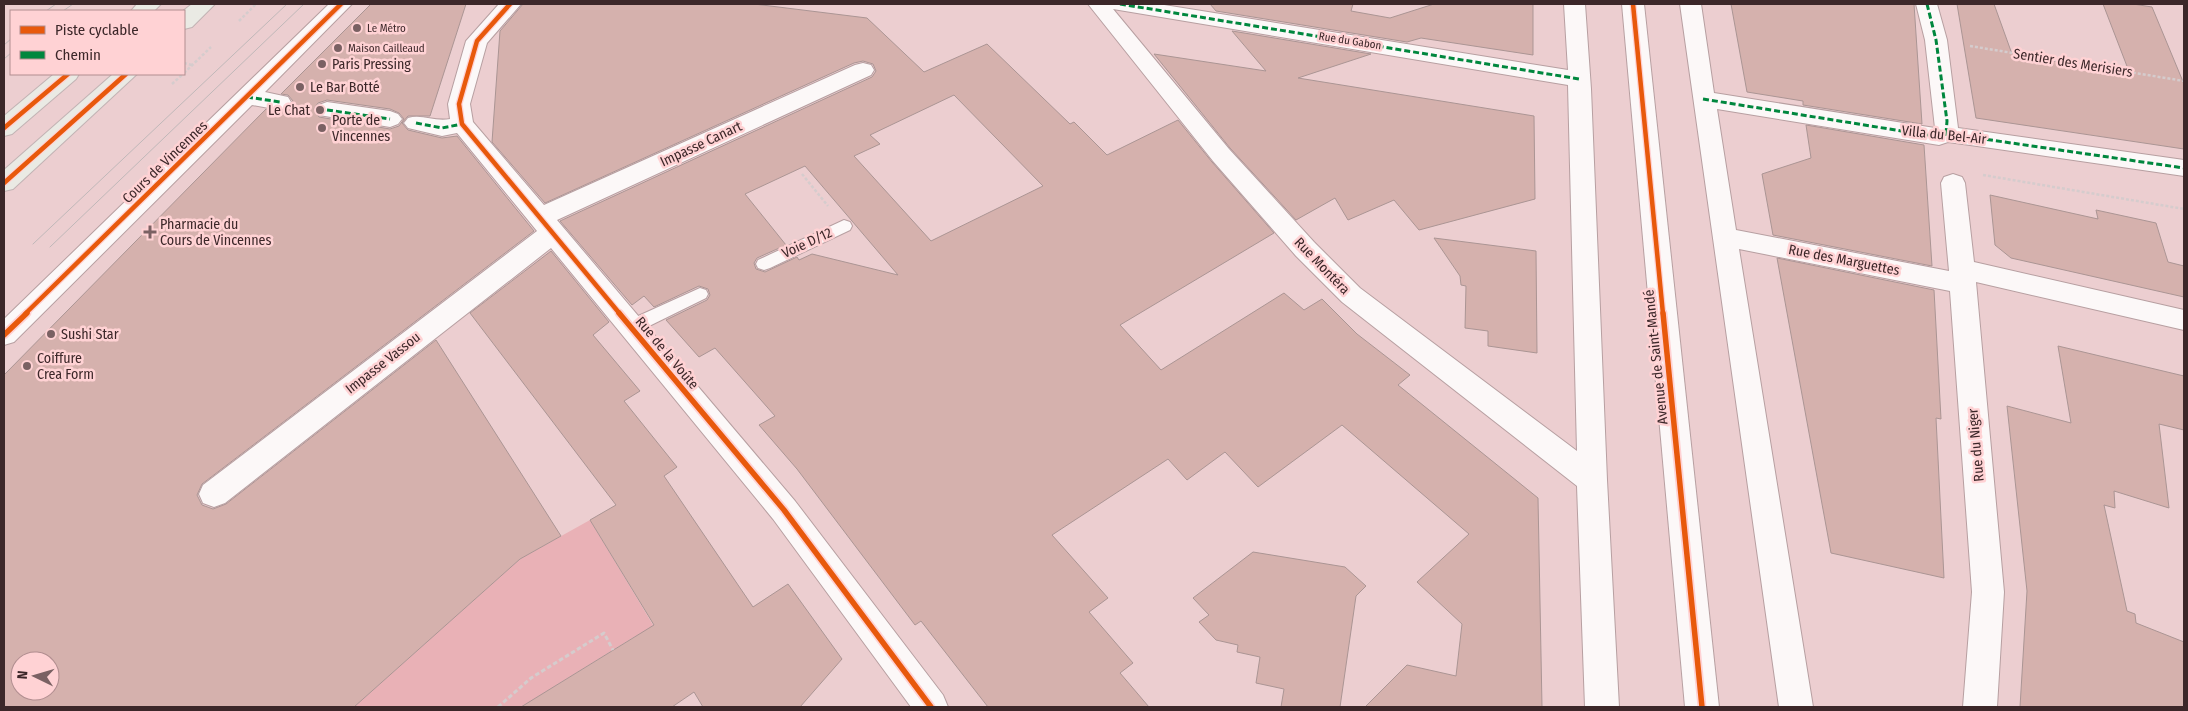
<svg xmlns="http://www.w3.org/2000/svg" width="2188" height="711" viewBox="0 0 2188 711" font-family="'Fira Sans Condensed',sans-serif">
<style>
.green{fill:#e9b1b6}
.building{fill:#d5b1ad;stroke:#ab9594;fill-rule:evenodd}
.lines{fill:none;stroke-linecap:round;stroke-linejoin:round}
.lane-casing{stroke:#b79fa1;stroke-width:2}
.street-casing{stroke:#b79fa1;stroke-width:2}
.secondary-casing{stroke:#b79fa1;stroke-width:2}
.primary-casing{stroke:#c2b3b4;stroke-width:2}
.path-far1{stroke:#d5cccd;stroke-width:2.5;stroke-dasharray:3 2;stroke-linecap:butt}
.path{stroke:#d5cccd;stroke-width:3;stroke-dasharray:4.5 2.5;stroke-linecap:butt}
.lane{fill:#fcf8f8;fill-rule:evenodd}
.street{fill:#fcf8f8;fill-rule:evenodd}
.secondary{fill:#fcf8f8;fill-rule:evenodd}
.primary{fill:#eaeae4;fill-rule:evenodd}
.tram{stroke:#c0b8b9;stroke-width:1}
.quiet{stroke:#00873e;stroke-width:3;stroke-dasharray:6 3;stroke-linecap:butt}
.cycleway-far1-casing{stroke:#ffd2d4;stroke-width:7}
.cycleway-casing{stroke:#ffd2d4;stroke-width:9}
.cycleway-far1{stroke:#e8590c;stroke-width:4.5}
.cycleway{stroke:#e8590c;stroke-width:5.5}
.poi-dot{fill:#7a6163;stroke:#ffd2d4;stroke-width:2}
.labels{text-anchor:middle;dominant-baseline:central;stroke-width:5;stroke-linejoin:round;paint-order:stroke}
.far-poi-label{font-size:11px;fill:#3c2729;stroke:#ffd2d4;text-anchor:start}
.far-street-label{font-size:11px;fill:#3c2729;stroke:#ffd2d4}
.street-label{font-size:14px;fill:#3c2729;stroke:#ffd2d4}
.poi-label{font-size:14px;fill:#3c2729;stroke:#ffd2d4;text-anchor:start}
</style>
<rect width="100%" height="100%" fill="#ecced0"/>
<polygon class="green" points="590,520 656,630 634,637 621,645 555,686 528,707 354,707 520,559"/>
<g class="building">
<path d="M371,4H466L430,116H408L402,123L408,130L442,138L457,136L534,231L202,484L197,495L202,505L213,509L226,504L436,340L561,536L520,559L354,707H4V375L266,109L280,112L290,108L293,101L288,95L281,94ZM327,100L390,109L399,113L404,119L399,126L390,129L319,117L314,109L318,103ZM20,661H50V691H20Z"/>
<path d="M523,4H754L867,18L924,72L987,44L1070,124L1074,122L1107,155L1178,120L1212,162L1274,233L1120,325L1161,370L1284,293L1304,310L1322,299L1357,334L1410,375L1398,385L1538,498L1542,707H1365L1407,665L1456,676L1462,624L1417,582L1469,534L1342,425L1258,487L1225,452L1187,480L1168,459L1052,535L1108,598L1089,612L1133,663L1120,673L1149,707H988L921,621L915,625L797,469L759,425L775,416L715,348L699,357L666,320L707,300L710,295L708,289L699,286L654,307L644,296L632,305L560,221L872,77L876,71L873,64L863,61L854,63L545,203L492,142L500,31ZM954,95L1043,186L931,241L854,156L880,144L870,135ZM805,166L852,221L898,275L812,254L799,260L797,257L765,272L756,269L754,263L757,258L786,245L745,194Z"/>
<polygon points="1210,4 1353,4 1351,11 1390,18 1434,4 1533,4 1533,55 1421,38 1407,42 1216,11"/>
<polygon points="1731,4 1914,4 1922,124 1803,105 1803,101 1747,92"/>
<polygon points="1957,4 1994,4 2012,54 2130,74 2103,4 2133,4 2152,7 2184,84 2184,149 1976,118"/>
<polygon points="1232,31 1371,54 1298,78 1534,116 1535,199 1419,230 1394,200 1348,220 1335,198 1296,220 1230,148 1154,54 1266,71"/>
<polygon points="1806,125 1924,145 1932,266 1773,235 1762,174 1811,158"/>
<polygon points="1990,195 2098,219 2096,210 2156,223 2168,262 2184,266 2184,297 2011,258 1995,245"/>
<polygon points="1434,238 1536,251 1537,353 1488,346 1488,331 1465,328 1466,286 1461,285 1460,276"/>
<polygon points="551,251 609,322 593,335 640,391 624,401 677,467 664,476 753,607 788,584 842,659 800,707 703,707 694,692 672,707 521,707 654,625 590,520 616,505 470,313"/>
<polygon points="1777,258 1934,290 1941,419 1936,418 1944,578 1831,553"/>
<polygon points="2058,346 2184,376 2184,430 2159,424 2169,508 2114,491 2115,508 2104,505 2127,611 2135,614 2136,623 2184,642 2184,707 2020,707 2027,591 2007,406 2071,423"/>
<polygon points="1253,552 1345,567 1366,586 1356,596 1340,707 1281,707 1284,689 1256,683 1260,657 1237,652 1238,645 1216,640 1199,622 1209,615 1193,598"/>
</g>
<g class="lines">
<defs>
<g id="lane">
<polygon points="844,220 850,222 852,226 850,230 770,268 764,270 758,268 756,264 758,260"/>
<polygon points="700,288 706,290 708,294 706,298 637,332 631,334 625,332 622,327 625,322"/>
</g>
<g id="street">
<polygon points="329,4 352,4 265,92 288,97 291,102 288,107 280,110 252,105 14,342 4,345 4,319"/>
<path d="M499,4H521L487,43L470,104L473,122L544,205L855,65L863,63L871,65L874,70L871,75L557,220L795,501L943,695L948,707H911L773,519L551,248L225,503L214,507L203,503L199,494L203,485L537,231L457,133L442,136L408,128L404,123L408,118C422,114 435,122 450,119L448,104L466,41Z"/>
<path d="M1088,4H1109L1110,5V4H1158L1568,70L1564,4H1585L1591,89L1607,480L1619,707H1585L1577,486L1342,302L1296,256L1213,161ZM1113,9L1568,85L1577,451L1360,288L1314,242L1229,149Z"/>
<polygon points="1680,4 1701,4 1714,93 1935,128 1925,40 1916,4 1937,4 1947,40 1958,128 2184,160 2184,176 1970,145 1948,142 1939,145 1717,109 1736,230 1949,271 1941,183 1944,177 1953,174 1962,177 1965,183 1974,262 2184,310 2184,330 1976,282 2004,592 1997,707 1963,707 1972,592 1950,291 1739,249 1813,707 1779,707"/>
<polygon points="327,102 390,111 398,114 402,119 398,124 390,127 319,115 315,110 319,105"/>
</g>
<polygon id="secondary" points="1622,4 1644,4 1719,707 1685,707"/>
<g id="primary">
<polygon points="137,4 161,4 154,11 131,11"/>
<polygon points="192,4 215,4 192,27 184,29 183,11"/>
<polygon points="54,74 79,74 76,79 12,134 4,136 4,116"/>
<polygon points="113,74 137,74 13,189 4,191 4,170"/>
</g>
</defs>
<use href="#lane" class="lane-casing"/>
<use href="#street" class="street-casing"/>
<use href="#secondary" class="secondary-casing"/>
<use href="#primary" class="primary-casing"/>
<g class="path-far1">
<polyline points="239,21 256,4"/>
<polyline points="1970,46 2184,81"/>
<polyline points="184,63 192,65"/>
<polyline points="184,73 211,47"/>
<polyline points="172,84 183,74"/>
<polyline points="802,174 828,206"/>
<polyline points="1983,175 2184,209"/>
</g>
<polyline class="path" points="498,707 531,678 604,633 613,650"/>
<use href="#lane" class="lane"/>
<use href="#street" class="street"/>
<use href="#secondary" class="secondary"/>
<use href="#primary" class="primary"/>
<g class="tram">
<polyline points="46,11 56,4"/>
<polyline points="63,11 73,4"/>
<polyline points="4,45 11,39"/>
<polyline points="4,59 11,53"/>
<polyline points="33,244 287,4"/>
<polyline points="50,247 304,4"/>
</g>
<g class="quiet">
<polyline points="1120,4 1579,79"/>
<polyline points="1927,4 1936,40 1947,121 1946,134"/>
<polyline points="247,97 280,102"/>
<polyline points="1703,99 1939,137 1946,134 1970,137 2184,168"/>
<polyline points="327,110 390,119"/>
<polyline points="416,123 442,128 462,124"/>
</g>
<defs>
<g id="cycleway-far1">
<polyline points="510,4 477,41 459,104 462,124 620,314"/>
<polyline points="1633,4 1663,314"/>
<polyline points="4,128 68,74"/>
<polyline points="4,183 126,74"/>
<polyline points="25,314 341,4"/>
</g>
<g id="cycleway">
<polyline points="619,313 784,510 931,707"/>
<polyline points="1663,313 1702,707"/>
<polyline points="4,335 27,313"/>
</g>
</defs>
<use href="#cycleway-far1" class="cycleway-far1-casing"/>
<use href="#cycleway" class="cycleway-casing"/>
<use href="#cycleway-far1" class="cycleway-far1"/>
<use href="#cycleway" class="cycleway"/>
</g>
<g class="poi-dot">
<circle cx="357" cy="28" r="5"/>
<circle cx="338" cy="48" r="5"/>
<circle cx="322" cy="64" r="5"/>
<circle cx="300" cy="87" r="5"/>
<circle cx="320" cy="110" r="5"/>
<circle cx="322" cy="128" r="5"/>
<path d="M147.5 224.5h5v5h5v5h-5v5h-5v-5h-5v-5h5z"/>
<circle cx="51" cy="334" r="5"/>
<circle cx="27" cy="366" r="5"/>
</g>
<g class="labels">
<g class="far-poi-label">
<text x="367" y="28">Le Métro</text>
<text x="348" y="48">Maison Cailleaud</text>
</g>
<g class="far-street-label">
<text transform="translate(1350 41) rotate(9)">Rue du Gabon</text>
</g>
<g class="street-label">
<text transform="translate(2073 63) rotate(9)">Sentier des Merisiers</text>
<text transform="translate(1944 135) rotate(6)">Villa du Bel-Air</text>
<text transform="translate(701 144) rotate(-25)">Impasse Canart</text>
<text transform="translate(165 162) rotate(-44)">Cours de Vincennes</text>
<text transform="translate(807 243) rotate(-25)">Voie D/12</text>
<text transform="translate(1844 260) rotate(11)">Rue des Marguettes</text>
<text transform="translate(1322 266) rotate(46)">Rue Montéra</text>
<text transform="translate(667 353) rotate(50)">Rue de la Voûte</text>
<text transform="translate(1656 357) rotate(-96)">Avenue de Saint-Mandé</text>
<text transform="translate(383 363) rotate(-38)">Impasse Vassou</text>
<text transform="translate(1976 445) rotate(-95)">Rue du Niger</text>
</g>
<g class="poi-label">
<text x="332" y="64">Paris Pressing</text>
<text x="310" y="87">Le Bar Botté</text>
<text x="310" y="110" text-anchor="end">Le Chat</text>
<text x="332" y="120">Porte de<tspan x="332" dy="16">Vincennes</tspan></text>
<text x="160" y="224">Pharmacie du<tspan x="160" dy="16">Cours de Vincennes</tspan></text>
<text x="61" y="334">Sushi Star</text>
<text x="37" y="358">Coiffure<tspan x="37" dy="16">Crea Form</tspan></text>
</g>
</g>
<rect width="2188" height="711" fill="none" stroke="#3c2729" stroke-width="10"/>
<rect x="10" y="10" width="175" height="65" fill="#ffd2d4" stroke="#b18e90"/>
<rect x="20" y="26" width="25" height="8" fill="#e8590c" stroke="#b18e90"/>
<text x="55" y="35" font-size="15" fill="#3c2729">Piste cyclable</text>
<rect x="20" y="51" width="25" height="8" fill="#00873e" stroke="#b18e90"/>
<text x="55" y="60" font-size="15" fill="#3c2729">Chemin</text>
<g transform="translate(35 676) rotate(275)"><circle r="24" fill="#ffd2d4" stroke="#b18e90"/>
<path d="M0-4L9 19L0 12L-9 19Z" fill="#7a6163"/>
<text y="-8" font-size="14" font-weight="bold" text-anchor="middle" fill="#3c2729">N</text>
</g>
</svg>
